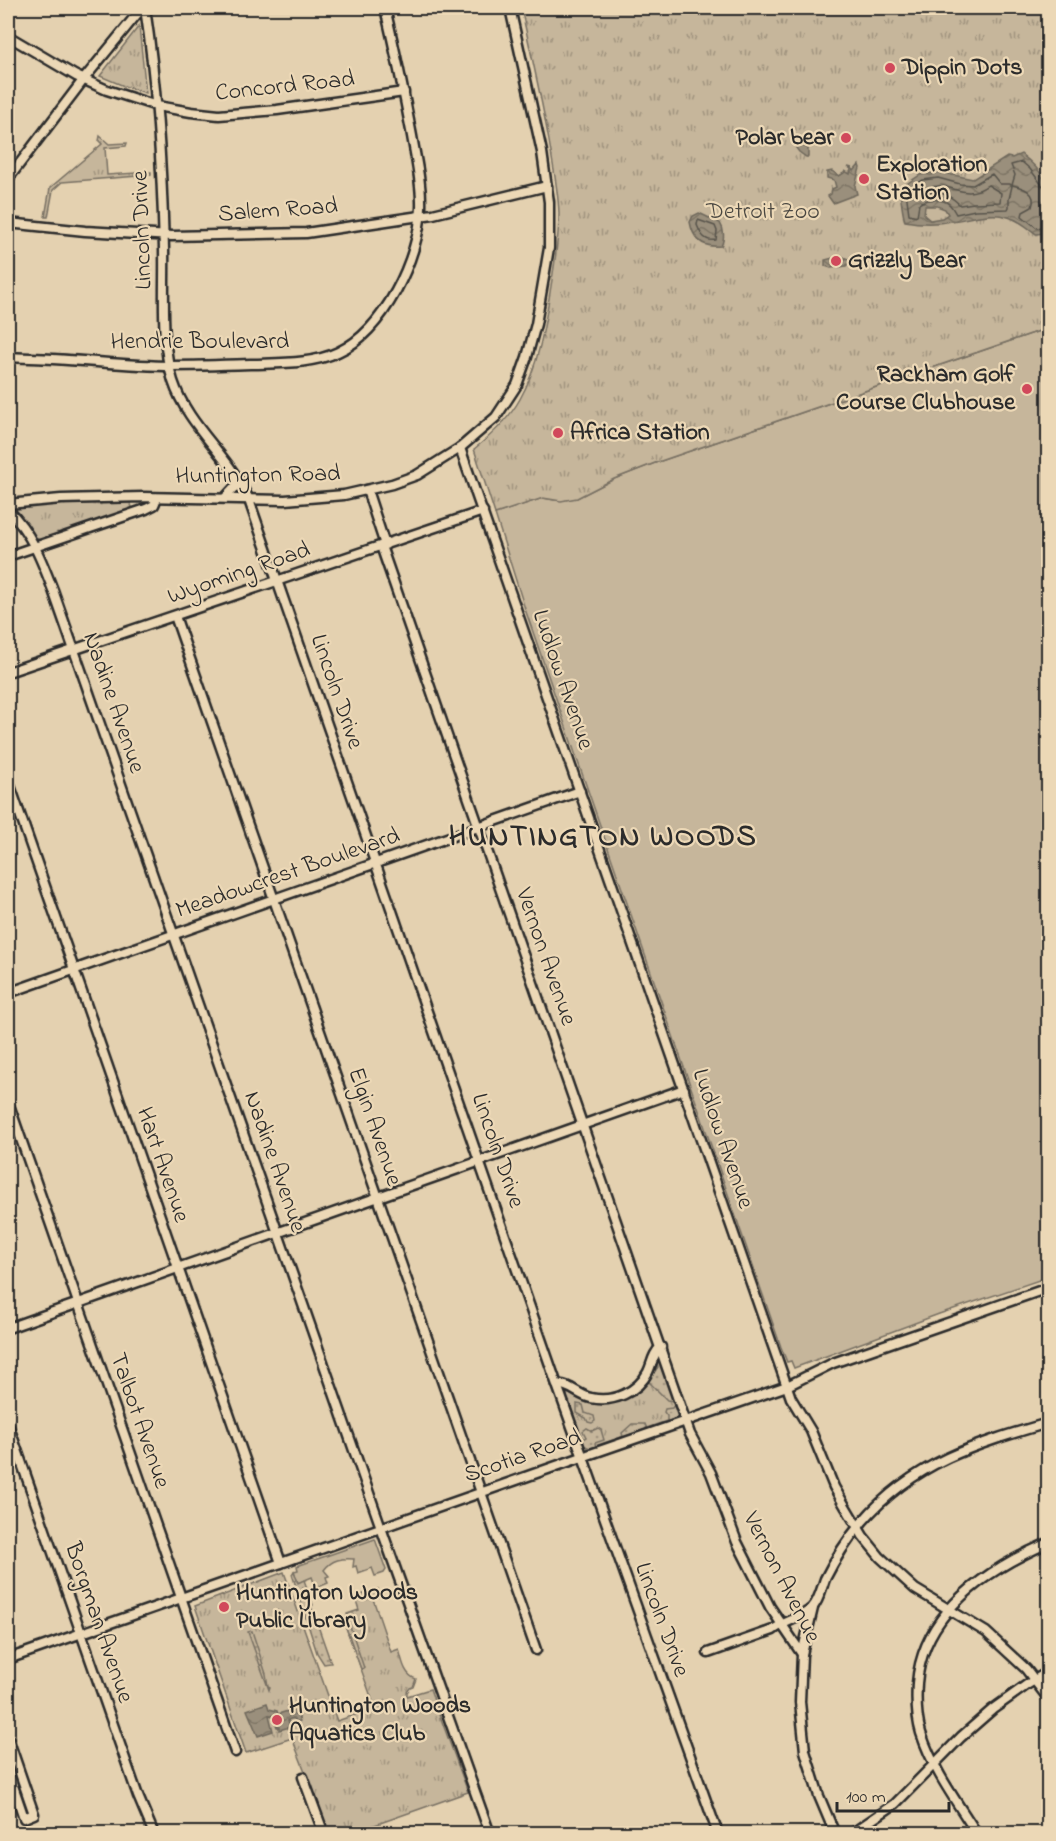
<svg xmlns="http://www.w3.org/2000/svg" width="1056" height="1841" viewBox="0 0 1056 1841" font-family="'Indie Flower',sans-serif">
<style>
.grass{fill:#c6b69b;stroke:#787063;stroke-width:1.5}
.park{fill:url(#park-tufts);stroke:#787063;stroke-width:1.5}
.garden{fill:url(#garden-dots);stroke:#787063;stroke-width:1.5}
.water{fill:url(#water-waves);stroke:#6e675b;stroke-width:1.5;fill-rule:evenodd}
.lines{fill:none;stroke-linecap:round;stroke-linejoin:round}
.shore{stroke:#57534b;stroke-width:1.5}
.minor-casing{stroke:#2b2b2b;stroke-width:13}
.minor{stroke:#ecd8b6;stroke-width:8}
.poi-dot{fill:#d1495b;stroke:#ecd8b6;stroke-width:2}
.labels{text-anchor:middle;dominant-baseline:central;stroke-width:4.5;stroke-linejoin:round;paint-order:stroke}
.poi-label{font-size:24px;font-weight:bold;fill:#2b2b2b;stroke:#ecd8b6;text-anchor:start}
.street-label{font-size:24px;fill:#2b2b2b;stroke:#ecd8b6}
.park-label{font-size:24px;fill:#4a4741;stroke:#ecd8b6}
.district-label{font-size:30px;font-weight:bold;letter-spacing:1.5px;fill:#2b2b2b;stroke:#ecd8b6}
</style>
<defs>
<pattern id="park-tufts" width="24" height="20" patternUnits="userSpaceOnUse" patternTransform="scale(1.5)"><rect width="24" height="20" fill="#c6b69b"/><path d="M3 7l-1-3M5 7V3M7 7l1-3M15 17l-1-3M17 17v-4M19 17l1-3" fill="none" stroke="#a1947f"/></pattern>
<pattern id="garden-dots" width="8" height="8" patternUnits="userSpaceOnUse" patternTransform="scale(1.5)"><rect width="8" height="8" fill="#c6b69b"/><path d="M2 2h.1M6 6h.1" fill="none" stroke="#a1947f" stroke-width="1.8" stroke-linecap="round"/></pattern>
<pattern id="water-waves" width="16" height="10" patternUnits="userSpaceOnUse" patternTransform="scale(1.5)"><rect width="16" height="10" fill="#9a8f7b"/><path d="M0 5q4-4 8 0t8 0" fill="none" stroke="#7e7565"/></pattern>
</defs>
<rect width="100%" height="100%" fill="#e4d1b0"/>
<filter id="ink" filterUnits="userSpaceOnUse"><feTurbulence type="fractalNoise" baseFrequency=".0167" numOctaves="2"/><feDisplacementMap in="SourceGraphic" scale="12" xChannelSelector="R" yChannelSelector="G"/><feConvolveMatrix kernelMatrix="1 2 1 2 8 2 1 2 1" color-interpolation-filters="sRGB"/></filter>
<g filter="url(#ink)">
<g class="grass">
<polygon points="1048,328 1048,1277 939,1314 794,1368 791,1361 787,1362 781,1347 525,609 495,514 543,498 554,500 577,498 614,479 655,463"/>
<path d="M375,1539L386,1570L384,1573L375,1576L372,1568L358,1573L356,1566L353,1567L354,1559C342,1558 332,1559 324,1570L329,1576L326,1577L328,1583L316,1588L312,1577L298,1583L294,1571L298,1570L297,1566Z"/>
</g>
<g class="park">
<path d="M521,8H1048V328L655,463L614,479L577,498L561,501L543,498L495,514L474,449C492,435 509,419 520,399C539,365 545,324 551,286C555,262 559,237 559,213C558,189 553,165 549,141C541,96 531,52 521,8Z"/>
<polygon points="139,26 146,93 124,86 100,76"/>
<polygon points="100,136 109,144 127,143 126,146 105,148 107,175 151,172 151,175 62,182 53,190 48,217 45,217 50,188 102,144 99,141"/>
<polygon points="122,501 130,502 132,507 130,510 42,540 36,539 16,512 16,508 19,506"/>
<polygon points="655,1361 658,1361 661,1363 678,1413 678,1417 590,1448 583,1445 567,1400 567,1393 569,1392 621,1399"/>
<path d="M284,1572L337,1721L381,1706L379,1704L374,1705L343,1619L348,1617L347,1614L359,1610L355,1597L378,1589L380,1596L373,1599L391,1652L399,1649C402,1660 404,1675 416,1679L413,1687L410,1688L407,1692V1696L430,1689L468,1792L352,1833H329L292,1738L246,1753L195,1606Z"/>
</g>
<g class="garden">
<polygon points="657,1361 661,1363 674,1401 667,1400 649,1382 649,1379 658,1367 657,1364 654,1365"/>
<polygon points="577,1404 583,1405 585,1413 594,1416 595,1421 592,1423 588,1422 586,1418 577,1413"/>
<polygon points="675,1404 678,1413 678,1417 667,1422 667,1416 664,1412 665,1409 672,1408"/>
<polygon points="632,1424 645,1424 647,1429 623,1437 622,1433"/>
<polygon points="587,1428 592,1431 598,1428 601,1430 604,1440 595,1443 596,1447 590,1448 583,1445 581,1440 586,1437 583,1431"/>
<polygon points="294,1571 298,1583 304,1580 313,1605 311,1606 331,1663 324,1664 317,1653 292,1574"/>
<polygon points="347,1617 364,1668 361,1669 343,1619"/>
<polygon points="252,1631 266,1674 268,1686 270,1687 269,1690 248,1632"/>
</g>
<g class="water">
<polygon points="794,140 799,141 801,145 808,148 808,157 806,157 799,152 793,144"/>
<path d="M1021,154C1056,181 1044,190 1048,228L1046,233L1036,234C1027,227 1019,220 1008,217C991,211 969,219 952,221C936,224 921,224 905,221C902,212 902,203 900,194L896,191L920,175L938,172L973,179L1007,157L1012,158ZM925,206H937L945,209L948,214L942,218L930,220L924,215Z"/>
<polygon points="859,165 860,168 855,186 857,194 833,203 828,196 831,194 832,189 836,187 834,180 827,178 827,172 832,171 839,176 844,173 845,171 850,174 851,169 848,167 852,168 854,171"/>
<path d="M699,213L720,223C724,229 725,239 721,246C703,248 693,239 690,222L693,216Z"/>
<polygon points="841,256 848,259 849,262 846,266 831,268 825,266 825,260"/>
<polygon points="267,1703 269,1709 277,1711 278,1714 288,1711 287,1706 291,1705 300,1710 297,1714 300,1721 297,1722 293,1718 288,1720 290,1727 279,1730 279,1727 277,1727 273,1716 269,1715 273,1731 258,1736 247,1710"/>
</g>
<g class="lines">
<g class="shore">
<path d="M992,174L1000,184H1010L1012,186L1009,199V207L1008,209L975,210L956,214C954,211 953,208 950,205C943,198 927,198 919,204L917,216L909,214L906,191L923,180L938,178L960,184L973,185Z"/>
<path d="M988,185L1001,193L1000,202L974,203L960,205C951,196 943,192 930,192L928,190L930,187C954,182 963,202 988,185Z"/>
<path d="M1048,187L1042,185L1030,169L1022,162L1011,165L1015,175L1012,185C1022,187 1038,192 1032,207L1023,212L1022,216L1037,228L1048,226"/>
<path d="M698,220L715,226L717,231L716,240C705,242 701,235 697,225Z"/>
</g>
<defs>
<g id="minor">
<path d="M145,8C157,87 162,168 164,249C165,291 160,341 173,381C188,427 230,456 249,500L557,1385L718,1834"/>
<polyline points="8,36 76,76 107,90 157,106 191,112 219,115 277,110 404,92"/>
<polyline points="8,179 84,79 142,8"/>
<polyline points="8,223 85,231 172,236 306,233 433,214 547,186"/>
<path d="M8,357C23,358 38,358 53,359C92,361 132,366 171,366C198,366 225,365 253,364C280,363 313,364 338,352C384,331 419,258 421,208C422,184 416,160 412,136C404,93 395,50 385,8"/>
<polyline points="460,448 791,1398 811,1431 834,1487 845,1506 863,1536 880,1557 915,1589 986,1632 1026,1669 1048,1698"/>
<polyline points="367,490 385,545"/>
<polyline points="225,498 236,486 238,478"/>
<polyline points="8,504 61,499 143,497 285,500 344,495 392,484 417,475 460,448 496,417 517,385 527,357 536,324 549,248 549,202 542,152 510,8"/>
<path d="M8,510C31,532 42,561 53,590L385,1539L490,1834"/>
<polyline points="381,546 690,1434 711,1473 737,1542 770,1607 802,1654 800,1702 805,1751 819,1796 835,1834"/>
<polyline points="8,556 146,509 154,505 157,498"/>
<polyline points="175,616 536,1650"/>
<polyline points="8,672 483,511"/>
<polyline points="8,780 281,1563"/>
<polyline points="8,993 580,791"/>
<polyline points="8,1102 235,1752"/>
<polyline points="8,1328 684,1089"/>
<path d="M557,1385C569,1383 579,1396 591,1398C613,1403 638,1392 648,1372C652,1364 653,1353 661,1347"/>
<polyline points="8,1424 138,1796 154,1834"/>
<path d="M708,1653L773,1630C784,1621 802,1618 812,1608C819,1601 822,1587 825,1579C835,1559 848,1539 862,1522C914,1462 976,1444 1048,1423"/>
<polyline points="802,1654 813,1608"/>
<polyline points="8,1659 582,1457 787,1386 833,1363 1048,1288"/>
<polyline points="8,1738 34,1814 24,1818 8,1771"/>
<polyline points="303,1777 324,1834"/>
<polyline points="851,1834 895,1804 961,1737 993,1709 1028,1684 1048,1672"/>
<path d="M977,1834C957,1802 933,1770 921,1733C916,1717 916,1700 917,1683C923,1611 988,1569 1048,1543"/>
</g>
</defs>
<use href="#minor" class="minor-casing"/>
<use href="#minor" class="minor"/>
</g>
</g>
<g class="poi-dot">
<circle cx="890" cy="68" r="6"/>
<circle cx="846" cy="138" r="6"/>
<circle cx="864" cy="179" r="6"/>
<circle cx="836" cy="261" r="6"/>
<circle cx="1027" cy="389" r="6"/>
<circle cx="558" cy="433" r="6"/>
<circle cx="224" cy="1607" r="6"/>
<circle cx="277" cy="1720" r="6"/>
</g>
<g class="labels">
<g class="poi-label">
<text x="902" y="68">Dippin Dots</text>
<text x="834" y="138" text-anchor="end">Polar bear</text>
<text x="876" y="165">Exploration<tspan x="876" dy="28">Station</tspan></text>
<text x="848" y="261">Grizzly Bear</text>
<text x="1015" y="375" text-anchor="end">Rackham Golf<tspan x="1015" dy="28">Course Clubhouse</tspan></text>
<text x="570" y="433">Africa Station</text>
<text x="236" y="1593">Huntington Woods<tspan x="236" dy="28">Public Library</tspan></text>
<text x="289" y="1706">Huntington Woods<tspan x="289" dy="28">Aquatics Club</tspan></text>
</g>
<g class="street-label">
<text transform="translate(285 87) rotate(-6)">Concord Road</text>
<text transform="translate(278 211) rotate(-4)">Salem Road</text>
<text transform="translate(143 230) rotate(-92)">Lincoln Drive</text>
<text x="200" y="342">Hendrie Boulevard</text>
<text transform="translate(258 476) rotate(-1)">Huntington Road</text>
<text transform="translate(239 574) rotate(-19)">Wyoming Road</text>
<text transform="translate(562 680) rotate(71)">Ludlow Avenue</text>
<text transform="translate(336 692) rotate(71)">Lincoln Drive</text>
<text transform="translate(113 703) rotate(71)">Nadine Avenue</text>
<text transform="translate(288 874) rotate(-19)">Meadowcrest Boulevard</text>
<text transform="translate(545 957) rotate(71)">Vernon Avenue</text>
<text transform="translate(374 1127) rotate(71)">Elgin Avenue</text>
<text transform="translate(722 1139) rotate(71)">Ludlow Avenue</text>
<text transform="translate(497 1151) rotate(71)">Lincoln Drive</text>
<text transform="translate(274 1162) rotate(71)">Nadine Avenue</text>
<text transform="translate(162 1165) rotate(71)">Hart Avenue</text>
<text transform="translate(139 1421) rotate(71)">Talbot Avenue</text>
<text transform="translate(523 1457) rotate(-19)">Scotia Road</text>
<text transform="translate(781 1578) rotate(63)">Vernon Avenue</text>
<text transform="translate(661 1620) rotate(70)">Lincoln Drive</text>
<text transform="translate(98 1623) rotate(71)">Borgman Avenue</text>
</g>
<g class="park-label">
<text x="763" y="212">Detroit Zoo</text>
</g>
<g class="district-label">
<text x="603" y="838">HUNTINGTON WOODS</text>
</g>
</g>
<rect width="1056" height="1841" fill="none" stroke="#ecd8b6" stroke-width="30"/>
<rect x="15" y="15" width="1026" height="1811" fill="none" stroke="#2b2b2b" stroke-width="2" filter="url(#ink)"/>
<path d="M837 1802v9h112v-9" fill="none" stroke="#2b2b2b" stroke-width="3"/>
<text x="846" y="1802" font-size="18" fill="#2b2b2b" stroke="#ecd8b6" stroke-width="4.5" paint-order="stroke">100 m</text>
</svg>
